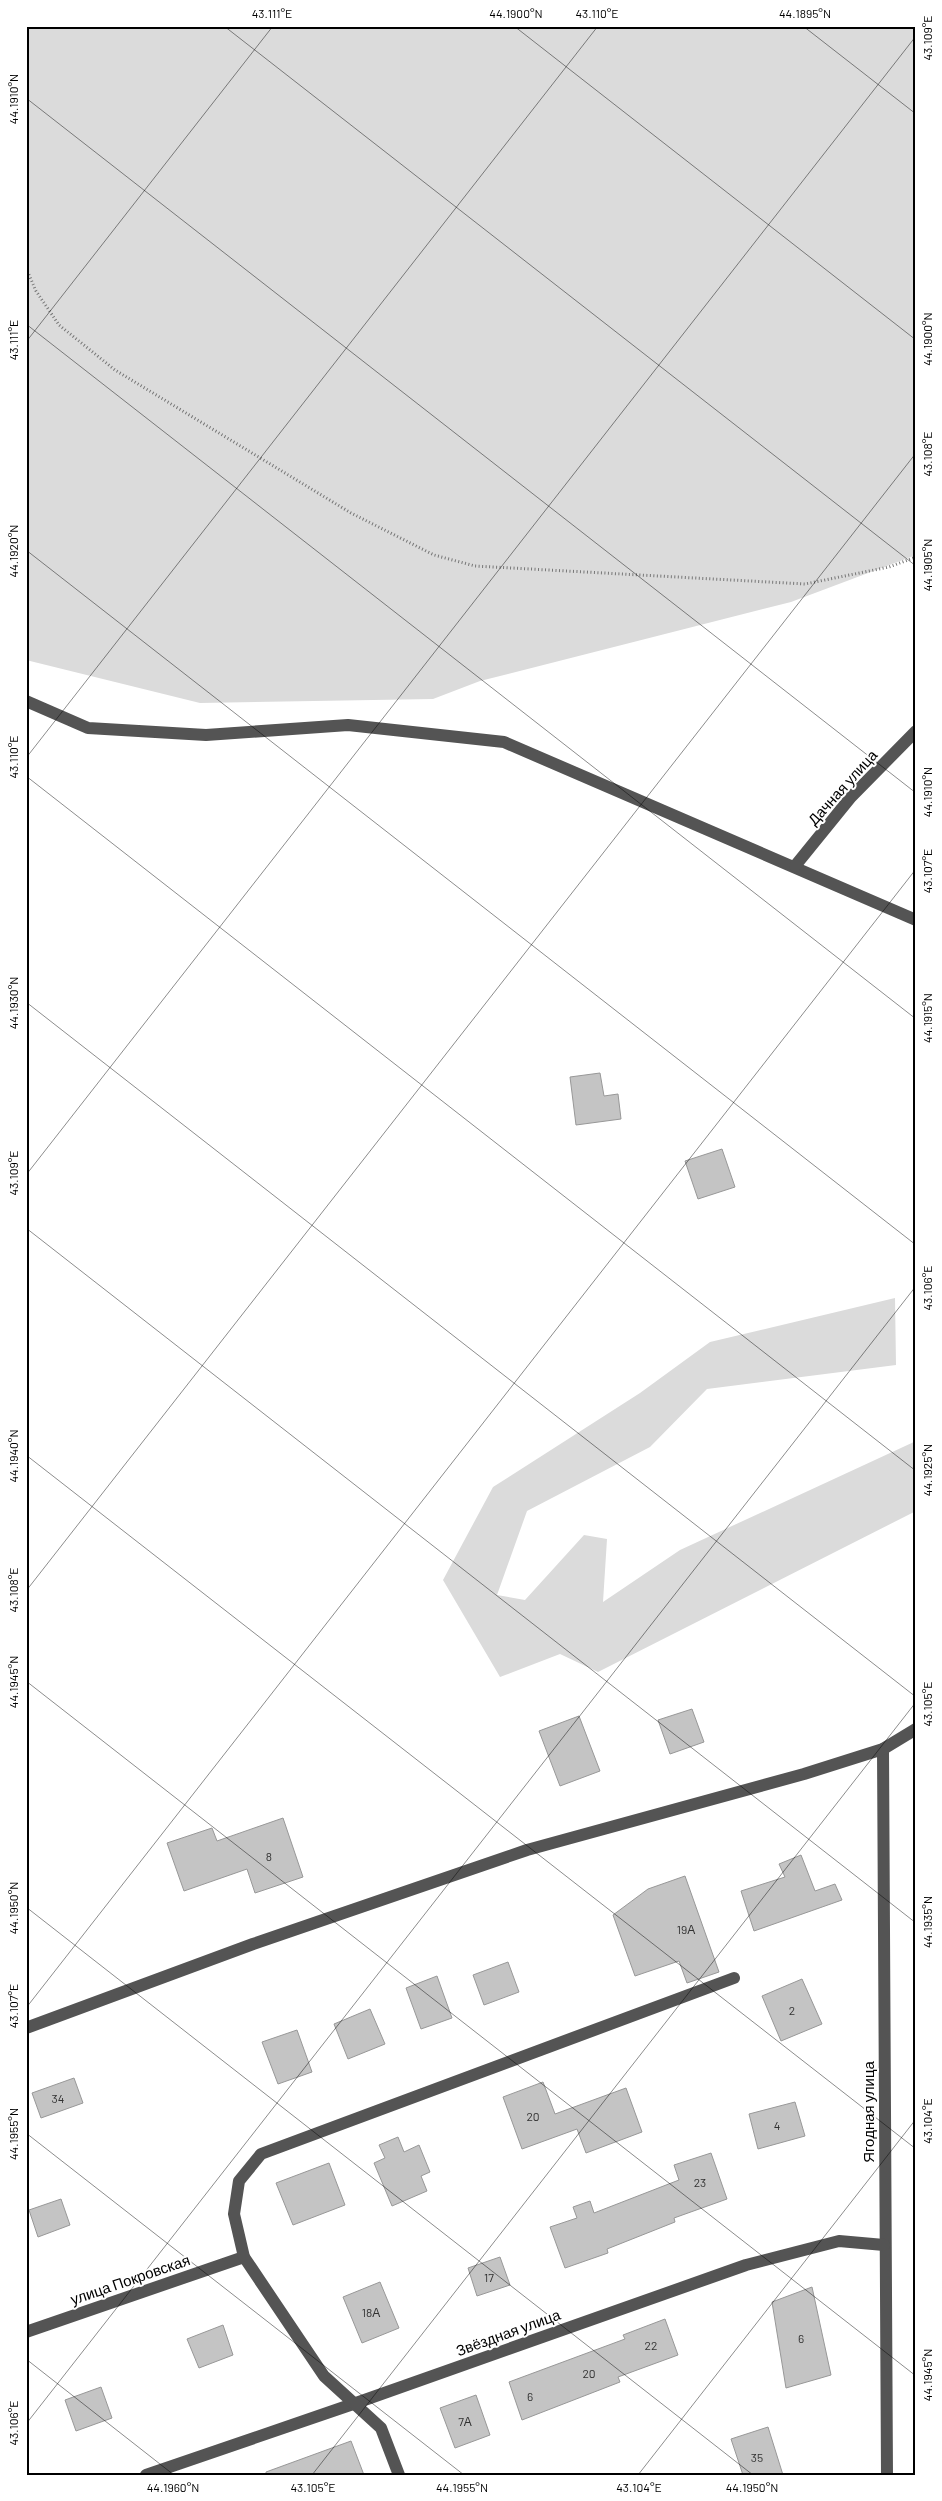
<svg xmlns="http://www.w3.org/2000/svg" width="942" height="2501" viewBox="0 0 942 2501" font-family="Barlow,sans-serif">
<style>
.green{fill:#dbdbdb}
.building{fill:#c4c4c4;stroke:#989898}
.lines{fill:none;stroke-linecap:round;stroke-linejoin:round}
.path{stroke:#767676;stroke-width:3;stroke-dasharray:1 2.5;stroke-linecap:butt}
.minor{stroke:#545454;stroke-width:12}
.ticks{fill:none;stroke:#000;stroke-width:1;stroke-opacity:0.45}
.labels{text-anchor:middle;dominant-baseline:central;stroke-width:4;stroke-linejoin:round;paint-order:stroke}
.number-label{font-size:12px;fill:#313131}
.street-label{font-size:15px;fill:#000;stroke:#fff}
.neatline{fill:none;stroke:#000;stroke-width:2}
.ticks-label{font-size:12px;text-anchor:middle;fill:#000}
</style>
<rect width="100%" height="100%" fill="#fff"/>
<g class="green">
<polygon points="26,26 916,26 916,555 791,602 480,681 433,699 200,703 26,660"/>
<polygon points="895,1298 896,1365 707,1389 650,1447 527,1511 497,1595 525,1600 584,1535 607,1539 603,1602 680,1550 916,1441 916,1511 598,1672 560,1654 500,1677 443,1580 493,1487 640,1393 710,1342"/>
</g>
<g class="building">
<polygon points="600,1073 604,1096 618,1094 621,1119 576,1125 570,1077"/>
<polygon points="722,1149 735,1187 698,1199 685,1161"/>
<polygon points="692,1709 704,1742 670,1754 658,1720"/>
<polygon points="579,1716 600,1771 560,1786 539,1731"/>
<polygon points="283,1818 303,1877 255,1893 247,1869 184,1891 167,1843 212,1828 217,1841"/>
<polygon points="801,1855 815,1891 835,1884 842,1900 754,1931 741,1891 785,1877 779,1864"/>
<polygon points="685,1876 719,1972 687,1983 679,1961 635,1976 613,1915 648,1889"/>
<polygon points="508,1962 519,1992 484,2005 473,1975"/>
<polygon points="437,1976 452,2018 421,2029 406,1988"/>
<polygon points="802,1979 822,2024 781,2041 762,1996"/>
<polygon points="370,2009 385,2044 348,2059 334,2024"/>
<polygon points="297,2030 312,2072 278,2084 262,2042"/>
<polygon points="74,2078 83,2103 41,2118 32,2093"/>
<polygon points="543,2082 555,2114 626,2088 642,2132 586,2153 577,2129 522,2149 503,2097"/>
<polygon points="795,2102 805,2136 758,2149 749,2114"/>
<polygon points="398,2137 404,2152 419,2145 430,2172 421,2176 427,2191 392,2206 374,2163 385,2158 379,2145"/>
<polygon points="711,2153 727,2199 674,2218 675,2222 607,2249 608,2253 565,2268 550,2227 577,2218 573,2207 590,2201 594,2213 679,2180 674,2165"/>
<polygon points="329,2163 345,2205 293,2225 276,2183"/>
<polygon points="61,2199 70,2225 38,2237 29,2210"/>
<polygon points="500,2257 510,2285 477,2296 468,2268"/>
<polygon points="380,2282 399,2328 362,2343 343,2297"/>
<polygon points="812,2287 831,2375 786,2388 772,2302"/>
<polygon points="665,2319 678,2355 618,2377 620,2382 522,2420 509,2382 625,2339 623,2335"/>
<polygon points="223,2325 233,2355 199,2368 187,2339"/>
<polygon points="101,2387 112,2418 76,2431 65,2400"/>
<polygon points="476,2395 490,2435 455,2448 440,2408"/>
<polygon points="768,2427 783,2475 743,2475 731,2439"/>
<polygon points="351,2441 364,2475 266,2475 266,2472"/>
</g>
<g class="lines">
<polyline class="path" points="26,268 36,291 59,325 115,370 351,513 434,555 475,566 805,584 889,567 916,557"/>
<g class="minor">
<polyline points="26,701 88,728 206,735 348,725 504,742 916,920"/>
<polyline points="795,866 851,797 916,731"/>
<polyline points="883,1749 887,2475"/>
<polyline points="26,2028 253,1944 527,1850 804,1774 883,1749 916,1729"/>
<polyline points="26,2332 244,2257"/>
<polyline points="146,2475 356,2403 746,2265 839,2241 884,2245"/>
<polyline points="399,2475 381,2428 324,2376 244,2257 234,2214 239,2181 261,2154 734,1978"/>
</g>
</g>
<path class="ticks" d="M224,26L916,566M514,26L916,340M803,26L916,114M26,98L916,793M26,324L916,1019M26,342L273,26M26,550L916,1245M26,758L598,26M26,776L916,1471M26,1002L916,1697M26,1175L916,36M26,1228L916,1923M26,1455L916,2149M26,1591L916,453M26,1681L916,2376M26,1907L753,2475M26,2008L916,869M26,2133L464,2475M26,2359L174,2475M26,2424L916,1286M312,2475L916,1702M638,2475L916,2119"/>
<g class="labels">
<g class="number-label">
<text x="269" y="1856">8</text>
<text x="686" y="1929">19А</text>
<text x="792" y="2010">2</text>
<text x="58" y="2098">34</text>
<text x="533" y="2116">20</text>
<text x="777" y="2125">4</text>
<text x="700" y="2182">23</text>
<text x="489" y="2277">17</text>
<text x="371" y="2312">18А</text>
<text x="801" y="2338">6</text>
<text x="651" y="2345">22</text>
<text x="589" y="2373">20</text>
<text x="530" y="2396">6</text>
<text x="465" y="2421">7А</text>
<text x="757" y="2457">35</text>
</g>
<g class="street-label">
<text transform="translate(842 787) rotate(-48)">Дачная улица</text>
<text transform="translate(868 2112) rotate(-90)">Ягодная улица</text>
<text transform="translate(130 2279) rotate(-19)">улица Покровская</text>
<text transform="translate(508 2332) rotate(-20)">Звёздная улица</text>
</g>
</g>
<rect width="942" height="2501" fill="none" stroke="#ffffff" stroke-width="55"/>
<rect x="28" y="28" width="886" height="2446" class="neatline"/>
<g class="ticks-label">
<text x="272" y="18">43.111°E</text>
<text x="516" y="18">44.1900°N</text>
<text x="597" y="18">43.110°E</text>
<text x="805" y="18">44.1895°N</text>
<text transform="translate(928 38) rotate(-90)" y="4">43.109°E</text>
<text transform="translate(14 99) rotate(-90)" y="4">44.1910°N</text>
<text transform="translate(928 339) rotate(-90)" y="4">44.1900°N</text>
<text transform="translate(14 340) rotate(-90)" y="4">43.111°E</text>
<text transform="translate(928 454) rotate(-90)" y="4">43.108°E</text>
<text transform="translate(14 551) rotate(-90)" y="4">44.1920°N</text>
<text transform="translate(928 565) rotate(-90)" y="4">44.1905°N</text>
<text transform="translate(14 757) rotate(-90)" y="4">43.110°E</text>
<text transform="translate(928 792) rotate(-90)" y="4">44.1910°N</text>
<text transform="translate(928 871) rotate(-90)" y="4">43.107°E</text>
<text transform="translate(14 1003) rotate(-90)" y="4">44.1930°N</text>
<text transform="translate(928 1018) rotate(-90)" y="4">44.1915°N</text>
<text transform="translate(14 1173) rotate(-90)" y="4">43.109°E</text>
<text transform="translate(928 1288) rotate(-90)" y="4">43.106°E</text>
<text transform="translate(14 1456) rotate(-90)" y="4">44.1940°N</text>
<text transform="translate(928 1470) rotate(-90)" y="4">44.1925°N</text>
<text transform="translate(14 1590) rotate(-90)" y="4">43.108°E</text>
<text transform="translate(14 1682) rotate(-90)" y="4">44.1945°N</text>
<text transform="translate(928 1704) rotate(-90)" y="4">43.105°E</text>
<text transform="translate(14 1908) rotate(-90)" y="4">44.1950°N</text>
<text transform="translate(928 1922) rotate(-90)" y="4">44.1935°N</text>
<text transform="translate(14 2006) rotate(-90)" y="4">43.107°E</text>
<text transform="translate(928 2121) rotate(-90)" y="4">43.104°E</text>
<text transform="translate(14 2134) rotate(-90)" y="4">44.1955°N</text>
<text transform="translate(928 2375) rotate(-90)" y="4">44.1945°N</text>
<text transform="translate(14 2423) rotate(-90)" y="4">43.106°E</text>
<text x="173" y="2492">44.1960°N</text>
<text x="313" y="2492">43.105°E</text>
<text x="462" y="2492">44.1955°N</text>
<text x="639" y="2492">43.104°E</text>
<text x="752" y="2492">44.1950°N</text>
</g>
</svg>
